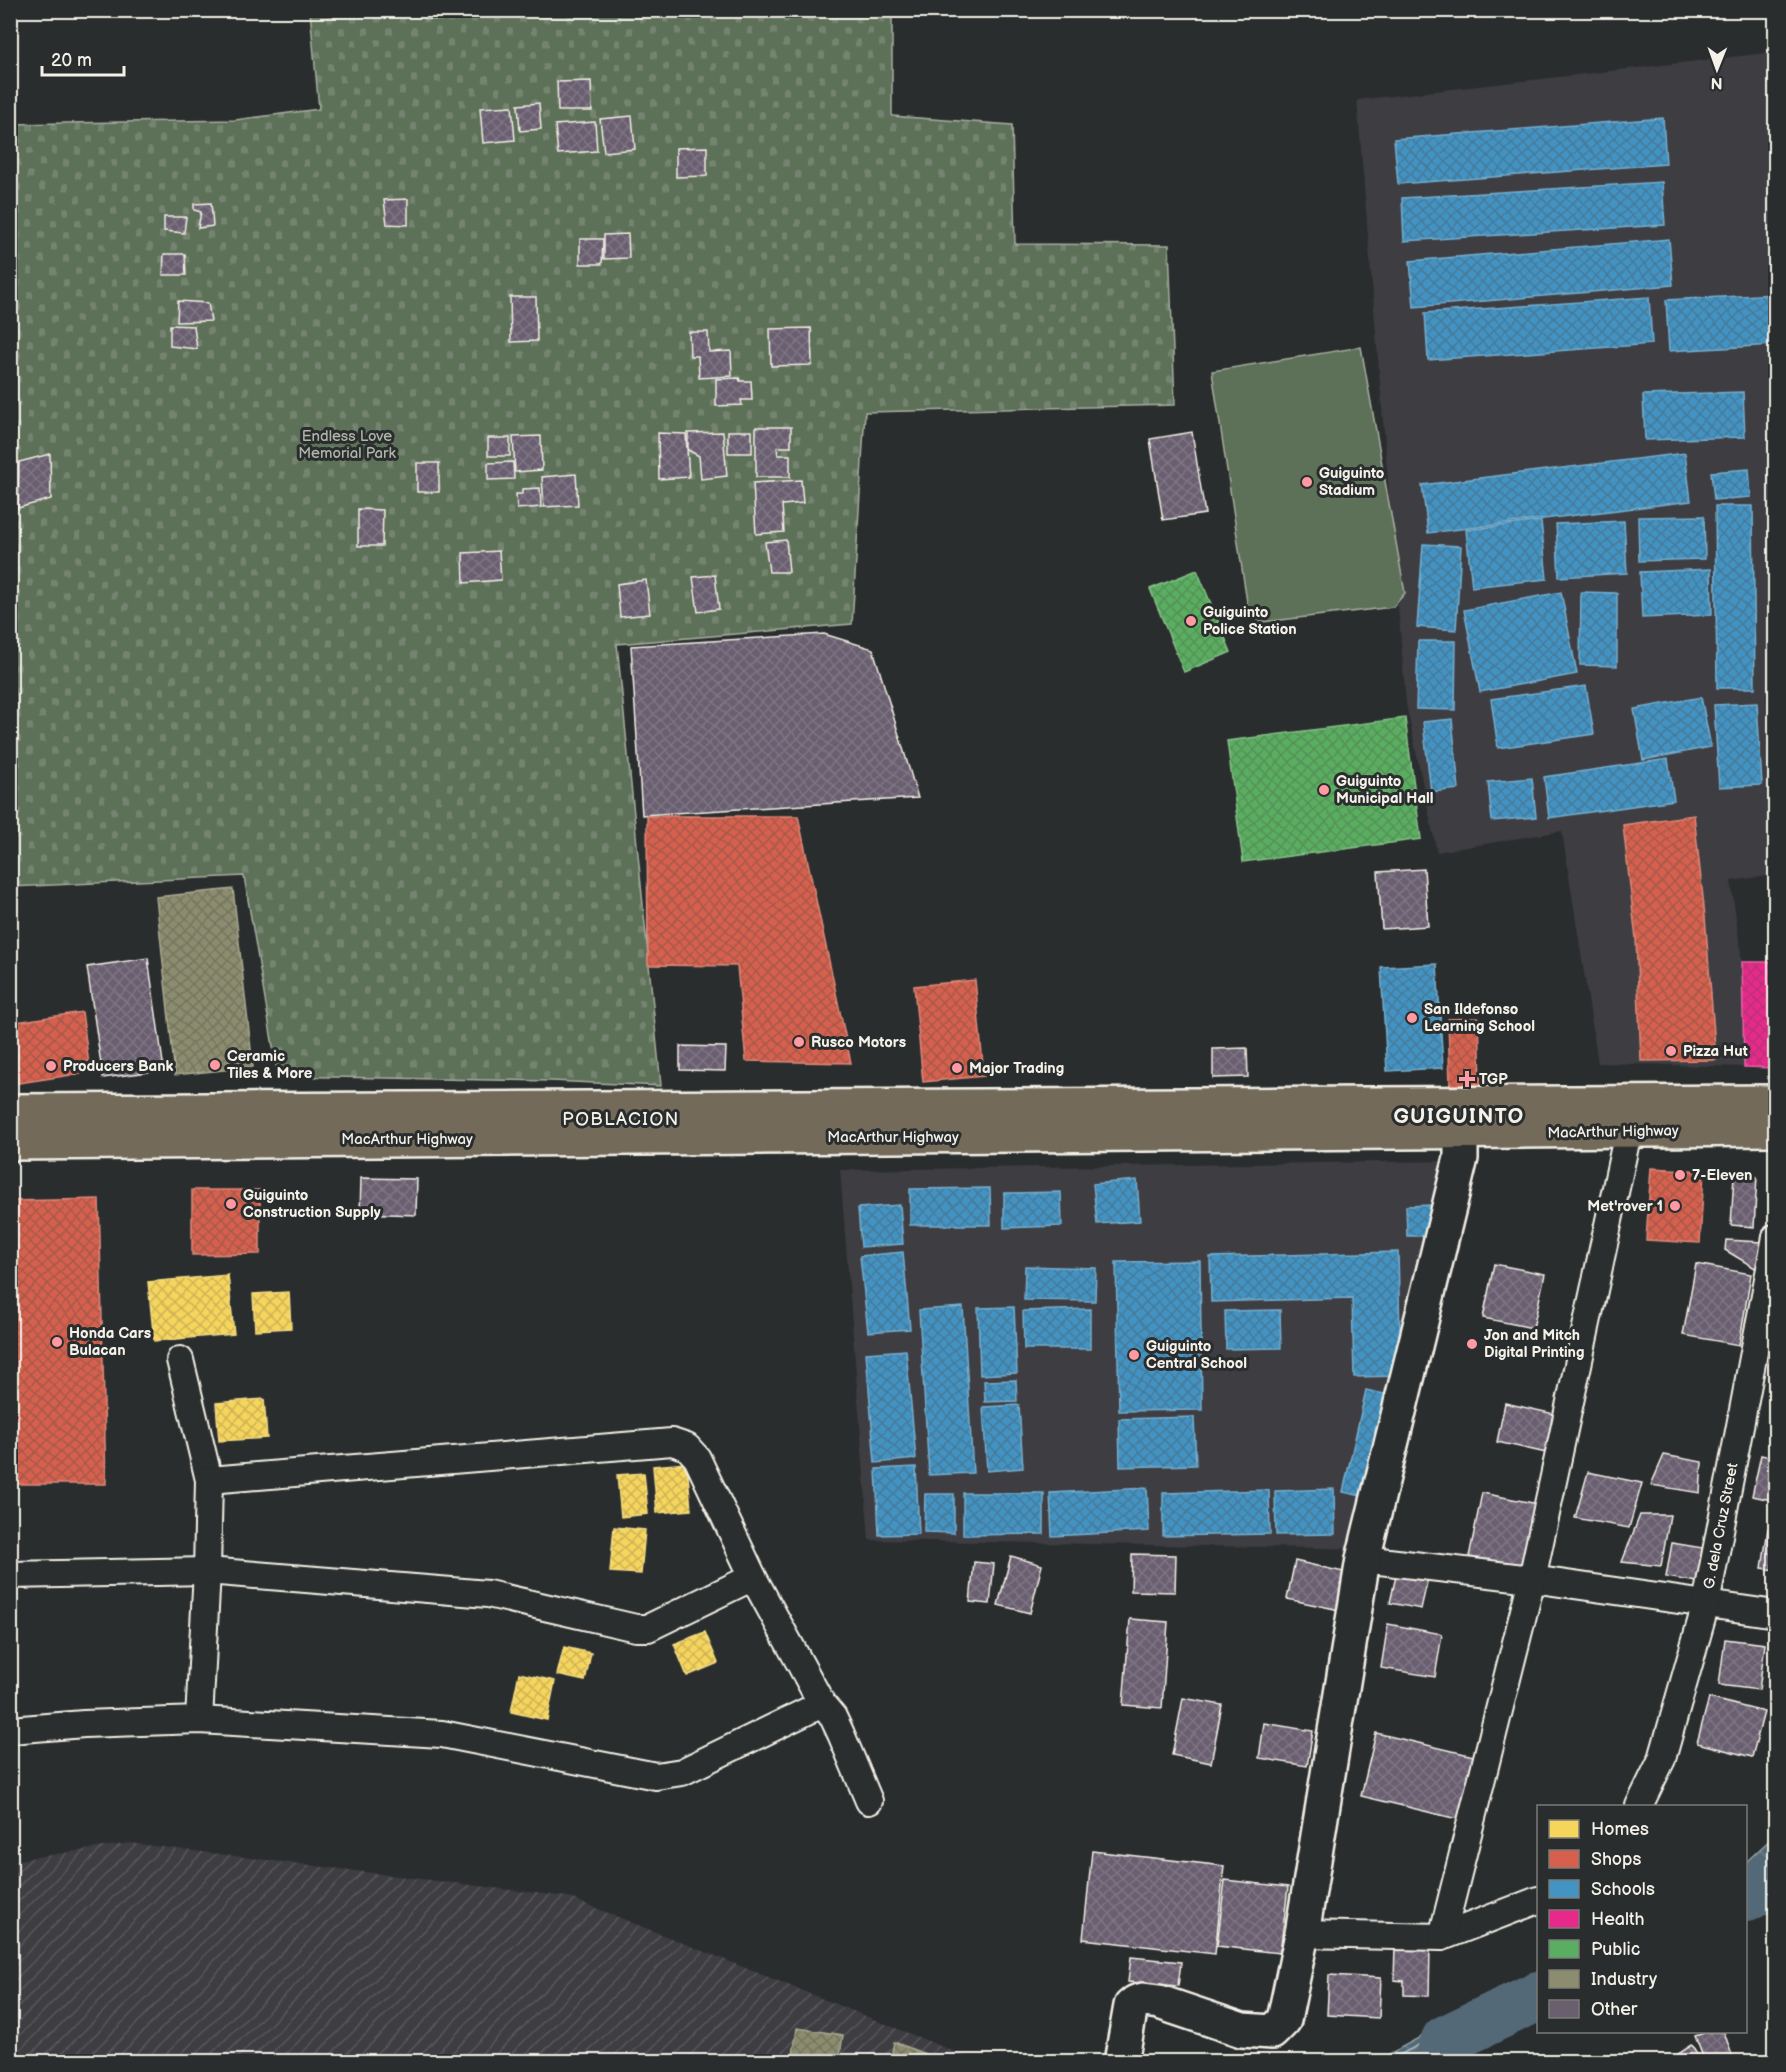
<svg xmlns="http://www.w3.org/2000/svg" width="1786" height="2072" viewBox="0 0 1786 2072" font-family="'Balsamiq Sans',sans-serif">
<style>
.built{fill:#3d3c42}
.industrial{fill:url(#industrial-furrows)}
.grass{fill:#5d6f58;stroke:#a8b0a0;stroke-width:1.5}
.cemetery{fill:url(#cemetery-stones);stroke:#a8b0a0;stroke-width:1.5}
.water{fill:url(#water-waves);stroke:#939fa4;stroke-width:1.5}
.homes{fill:url(#homes-cross-hatch);stroke:#f5dd86;stroke-width:1.5}
.shops{fill:url(#shops-cross-hatch);stroke:#df8c7c;stroke-width:1.5}
.schools{fill:url(#schools-cross-hatch);stroke:#78afce;stroke-width:1.5}
.health{fill:url(#health-cross-hatch);stroke:#eb65a6;stroke-width:1.5}
.public{fill:url(#public-cross-hatch);stroke:#88c28a;stroke-width:1.5}
.industry{fill:url(#industry-cross-hatch);stroke:#abaa93;stroke-width:1.5}
.lines{fill:none;stroke-linecap:round;stroke-linejoin:round}
.shore{stroke:#b3bbbb;stroke-width:1.5}
.river{stroke:#526977;stroke-width:50}
.building{fill:url(#building-cross-hatch);stroke:#f4f1e8;stroke-width:1.5}
.street-casing{stroke:#f4f1e8;stroke-width:30}
.secondary-casing{stroke:#f4f1e8;stroke-width:38}
.highway-casing{stroke:#f4f1e8;stroke-width:38}
.street{stroke:#2a2d2e;stroke-width:26}
.secondary{stroke:#2a2d2e;stroke-width:33}
.highway{stroke:#736b5a;stroke-width:33}
.poi-dot{fill:#ff9aa2;stroke:#2a2d2e;stroke-width:2}
.labels{text-anchor:middle;dominant-baseline:central;stroke-width:6;stroke-linejoin:round;paint-order:stroke}
.park-label{font-size:15px;fill:#b0b6a7;stroke:#2a2d2e}
.poi-label{font-size:15px;font-weight:bold;fill:#f4f1e8;stroke:#2a2d2e;text-anchor:start}
.street-label{font-size:15px;fill:#f4f1e8;stroke:#2a2d2e}
.quarter-label{font-size:18px;letter-spacing:1.5px;fill:#f4f1e8;stroke:#2a2d2e}
.district-label{font-size:21px;font-weight:bold;letter-spacing:1.5px;fill:#f4f1e8;stroke:#2a2d2e}
</style>
<defs>
<pattern id="industrial-furrows" width="10" height="10" patternUnits="userSpaceOnUse" patternTransform="scale(1.5)"><rect width="10" height="10" fill="#3d3c42"/><path d="M-1 1l2-2M0 10L10 0M9 11l2-2" fill="none" stroke="#5a595d"/></pattern>
<pattern id="cemetery-stones" width="16" height="16" patternUnits="userSpaceOnUse" patternTransform="scale(1.5)"><rect width="16" height="16" fill="#5d6f58"/><path d="M2 7V4a2 2 0 0 1 4 0v3zM10 15v-3a2 2 0 0 1 4 0v3z" fill="#758470"/></pattern>
<pattern id="water-waves" width="16" height="10" patternUnits="userSpaceOnUse" patternTransform="scale(1.5)"><rect width="16" height="10" fill="#526977"/><path d="M0 5q4-4 8 0t8 0" fill="none" stroke="#6c7f8a"/></pattern>
<pattern id="homes-cross-hatch" width="8" height="8" patternUnits="userSpaceOnUse" patternTransform="scale(1.5)"><rect width="8" height="8" fill="#f6d55c"/><path d="M0 0l8 8M0 8l8-8" fill="none" stroke="#cbb256"/></pattern>
<pattern id="shops-cross-hatch" width="8" height="8" patternUnits="userSpaceOnUse" patternTransform="scale(1.5)"><rect width="8" height="8" fill="#d6604d"/><path d="M0 0l8 8M0 8l8-8" fill="none" stroke="#a5584b"/></pattern>
<pattern id="schools-cross-hatch" width="8" height="8" patternUnits="userSpaceOnUse" patternTransform="scale(1.5)"><rect width="8" height="8" fill="#4393c3"/><path d="M0 0l8 8M0 8l8-8" fill="none" stroke="#457997"/></pattern>
<pattern id="health-cross-hatch" width="8" height="8" patternUnits="userSpaceOnUse" patternTransform="scale(1.5)"><rect width="8" height="8" fill="#e7298a"/><path d="M0 0l8 8M0 8l8-8" fill="none" stroke="#b83276"/></pattern>
<pattern id="public-cross-hatch" width="8" height="8" patternUnits="userSpaceOnUse" patternTransform="scale(1.5)"><rect width="8" height="8" fill="#5aae61"/><path d="M0 0l8 8M0 8l8-8" fill="none" stroke="#558f59"/></pattern>
<pattern id="industry-cross-hatch" width="8" height="8" patternUnits="userSpaceOnUse" patternTransform="scale(1.5)"><rect width="8" height="8" fill="#8c8c6e"/><path d="M0 0l8 8M0 8l8-8" fill="none" stroke="#757460"/></pattern>
<pattern id="building-cross-hatch" width="8" height="8" patternUnits="userSpaceOnUse" patternTransform="scale(1.5)"><rect width="8" height="8" fill="#695f6f"/><path d="M0 0l8 8M0 8l8-8" fill="none" stroke="#7f7684"/></pattern>
</defs>
<rect width="100%" height="100%" fill="#2a2d2e"/>
<filter id="ink" filterUnits="userSpaceOnUse"><feTurbulence type="fractalNoise" baseFrequency=".0167" numOctaves="2"/><feDisplacementMap in="SourceGraphic" scale="12" xChannelSelector="R" yChannelSelector="G"/><feConvolveMatrix kernelMatrix="1 2 1 2 8 2 1 2 1" color-interpolation-filters="sRGB"/></filter>
<g filter="url(#ink)">
<g class="built">
<polygon points="1775,52 1776,691 1766,694 1769,796 1775,829 1776,875 1731,881 1742,962 1744,1067 1598,1063 1562,831 1437,852 1406,704 1357,100"/>
<polygon points="1451,1161 1376,1549 869,1540 840,1170"/>
</g>
<polygon class="industrial" points="130,1843 568,1897 978,2061 11,2061 10,1861"/>
<polygon class="grass" points="1361,347 1405,593 1393,607 1262,622 1249,615 1212,371"/>
<polygon class="cemetery" points="310,11 892,11 892,116 1012,125 1015,244 1169,245 1175,405 865,412 852,624 617,644 661,1086 551,1081 278,1076 244,876 11,887 11,124 235,120 319,109"/>
<g class="water">
<polygon points="1775,1835 1775,1866 1746,1887 1746,1862"/>
<polygon points="1538,1973 1538,2002 1456,2038 1438,2061 1379,2061 1380,2059"/>
</g>
<g class="homes">
<polygon points="228,1275 234,1334 154,1341 148,1282"/>
<polygon points="289,1292 291,1328 255,1330 253,1294"/>
<polygon points="264,1399 267,1438 219,1441 216,1403"/>
<polygon points="687,1463 691,1510 657,1513 653,1466"/>
<polygon points="644,1473 648,1514 621,1517 617,1475"/>
<polygon points="614,1527 645,1530 641,1574 610,1572"/>
<polygon points="705,1632 718,1663 687,1676 674,1644"/>
<polygon points="564,1647 591,1653 585,1681 557,1675"/>
<polygon points="519,1673 555,1681 547,1720 511,1712"/>
</g>
<g class="shops">
<polygon points="1694,815 1705,916 1716,1060 1641,1061 1636,939 1623,825"/>
<polygon points="647,816 798,816 851,1063 746,1061 737,966 648,965"/>
<polygon points="975,980 984,1076 923,1082 914,986"/>
<polygon points="82,1012 90,1072 13,1084 10,1070 10,1023"/>
<polygon points="1479,1018 1481,1084 1450,1085 1448,1019"/>
<polygon points="1651,1168 1704,1171 1700,1243 1646,1240"/>
<polygon points="192,1190 260,1190 260,1254 192,1255"/>
<polygon points="99,1199 106,1484 10,1484 10,1201"/>
</g>
<g class="schools">
<polygon points="1663,118 1666,164 1398,184 1394,139"/>
<polygon points="1662,182 1665,225 1404,241 1402,198"/>
<polygon points="1669,239 1673,285 1414,307 1410,261"/>
<polygon points="1776,294 1776,345 1669,351 1666,300"/>
<polygon points="1649,297 1652,344 1428,360 1425,313"/>
<polygon points="1743,392 1745,437 1645,440 1643,395"/>
<polygon points="1685,453 1691,501 1428,533 1422,485"/>
<polygon points="1749,469 1751,497 1714,500 1711,472"/>
<polygon points="1715,506 1753,506 1755,688 1717,688"/>
<polygon points="1704,516 1705,559 1639,561 1638,517"/>
<polygon points="1541,521 1547,579 1472,587 1466,530"/>
<polygon points="1624,521 1627,573 1559,577 1556,524"/>
<polygon points="1423,544 1461,546 1456,630 1417,627"/>
<polygon points="1711,569 1712,615 1642,618 1640,572"/>
<polygon points="1561,592 1577,674 1480,692 1464,610"/>
<polygon points="1581,592 1617,593 1617,666 1580,665"/>
<polygon points="1418,641 1456,641 1455,710 1416,709"/>
<polygon points="1586,686 1594,734 1498,748 1491,699"/>
<polygon points="1701,697 1711,747 1643,760 1634,709"/>
<polygon points="1757,703 1762,785 1719,787 1714,705"/>
<polygon points="1452,719 1459,789 1431,792 1423,722"/>
<polygon points="1668,759 1674,800 1549,818 1544,777"/>
<polygon points="1532,778 1536,817 1492,821 1488,782"/>
<polygon points="1437,964 1443,1068 1387,1071 1381,967"/>
<polygon points="1137,1180 1140,1221 1097,1224 1093,1184"/>
<polygon points="990,1188 991,1225 910,1225 910,1189"/>
<polygon points="1061,1192 1062,1226 1004,1228 1004,1193"/>
<polygon points="900,1205 903,1244 861,1247 858,1208"/>
<polygon points="1432,1205 1433,1236 1407,1236 1406,1206"/>
<polygon points="903,1252 910,1329 868,1332 860,1256"/>
<polygon points="1398,1252 1401,1376 1354,1377 1352,1298 1211,1302 1210,1257"/>
<polygon points="1200,1261 1202,1410 1119,1411 1116,1262"/>
<polygon points="1025,1266 1096,1268 1095,1301 1024,1300"/>
<polygon points="963,1307 973,1473 929,1475 919,1310"/>
<polygon points="1014,1307 1017,1373 980,1375 978,1308"/>
<polygon points="1090,1309 1090,1349 1024,1349 1023,1311"/>
<polygon points="1280,1310 1281,1348 1226,1349 1225,1311"/>
<polygon points="906,1350 916,1459 875,1463 866,1353"/>
<polygon points="1016,1380 1017,1401 985,1402 984,1381"/>
<polygon points="1366,1390 1398,1397 1376,1499 1343,1492"/>
<polygon points="1019,1405 1023,1468 987,1471 983,1407"/>
<polygon points="1194,1417 1196,1465 1120,1467 1119,1419"/>
<polygon points="916,1467 919,1534 879,1535 876,1469"/>
<polygon points="1147,1488 1149,1531 1052,1536 1050,1493"/>
<polygon points="1334,1489 1335,1534 1276,1535 1275,1491"/>
<polygon points="1269,1490 1270,1534 1163,1536 1163,1493"/>
<polygon points="963,1493 1044,1493 1044,1534 963,1535"/>
<polygon points="925,1494 954,1494 954,1533 924,1532"/>
</g>
<polygon class="health" points="1742,962 1776,962 1776,1068 1744,1067"/>
<g class="public">
<polygon points="1197,570 1231,652 1184,672 1150,589"/>
<polygon points="1405,718 1421,839 1243,862 1227,741"/>
</g>
<g class="industry">
<polygon points="233,889 253,1067 175,1075 156,897"/>
<polygon points="797,2028 843,2035 839,2062 792,2062"/>
<polygon points="894,2042 946,2062 890,2062"/>
</g>
<g class="lines">
<g class="shore">
<polyline points="1387,2062 1538,1980"/>
<polyline points="1434,2062 1435,2056 1453,2033 1538,1997"/>
</g>
<g class="river">
<polyline points="1746,1897 1776,1882"/>
<polyline points="1439,2062 1446,2040 1538,1996"/>
</g>
</g>
<g class="building">
<polygon points="425,10 442,10 443,20 426,19"/>
<polygon points="591,81 592,111 558,111 557,82"/>
<polygon points="539,103 541,129 520,131 518,105"/>
<polygon points="512,106 515,140 483,143 480,108"/>
<polygon points="632,116 635,149 604,152 600,119"/>
<polygon points="595,122 597,151 558,154 555,125"/>
<polygon points="707,147 707,176 676,177 676,148"/>
<polygon points="408,199 408,225 387,224 384,200"/>
<polygon points="211,203 213,226 198,228 201,212 194,210 194,204"/>
<polygon points="164,217 186,217 184,233 164,231"/>
<polygon points="628,234 629,258 604,259 604,235"/>
<polygon points="580,239 603,239 602,264 580,264"/>
<polygon points="164,254 185,254 186,275 163,275"/>
<polygon points="510,297 536,297 537,341 511,342"/>
<polygon points="178,301 208,303 211,321 177,322"/>
<polygon points="170,325 194,326 197,349 170,346"/>
<polygon points="811,328 812,365 771,366 770,329"/>
<polygon points="689,332 708,332 709,352 731,351 732,376 699,378 698,356 690,356"/>
<polygon points="739,378 740,381 751,381 752,400 741,400 742,405 716,406 716,379"/>
<polygon points="756,427 791,427 791,447 777,447 778,455 790,455 790,477 756,477"/>
<rect x="728" y="431" width="24" height="22"/>
<polygon points="723,432 727,476 701,479 699,456 688,450 688,433"/>
<polygon points="1192,432 1205,514 1163,520 1150,439"/>
<polygon points="658,433 686,434 689,477 659,479"/>
<polygon points="541,436 542,470 515,472 513,437"/>
<rect x="488" y="438" width="22" height="18"/>
<polygon points="50,454 51,499 18,508 19,462"/>
<polygon points="513,462 514,479 488,480 488,463"/>
<rect x="417" y="463" width="22" height="29"/>
<polygon points="576,474 578,505 544,507 542,477"/>
<polygon points="801,480 803,503 782,505 784,532 756,534 753,483"/>
<polygon points="540,488 541,507 517,509 516,494 522,494 522,489"/>
<polygon points="358,509 383,510 382,546 358,546"/>
<polygon points="786,540 789,572 769,572 765,542"/>
<polygon points="499,551 501,580 464,583 463,553"/>
<polygon points="715,575 719,609 698,612 693,577"/>
<polygon points="646,580 650,614 620,617 617,584"/>
<polygon points="824,634 873,649 918,798 642,815 631,646"/>
<polygon points="1424,869 1428,926 1382,929 1378,872"/>
<polygon points="148,958 164,1070 103,1078 87,967"/>
<polygon points="680,1046 726,1047 725,1071 680,1070"/>
<polygon points="1247,1048 1248,1077 1213,1078 1213,1049"/>
<polygon points="1734,1176 1757,1177 1754,1227 1731,1225"/>
<polygon points="361,1178 417,1179 416,1215 360,1213"/>
<polygon points="1726,1240 1761,1242 1760,1271 1725,1250"/>
<polygon points="1494,1264 1545,1274 1533,1328 1483,1318"/>
<polygon points="1696,1264 1751,1274 1739,1345 1683,1335"/>
<polygon points="1505,1403 1559,1415 1551,1454 1497,1442"/>
<polygon points="1664,1455 1702,1462 1700,1493 1651,1485"/>
<polygon points="1761,1455 1776,1458 1776,1501 1752,1496"/>
<polygon points="1588,1472 1642,1483 1629,1528 1575,1518"/>
<polygon points="1482,1493 1538,1504 1525,1568 1469,1557"/>
<polygon points="1640,1515 1670,1515 1661,1566 1622,1562"/>
<polygon points="1768,1529 1776,1530 1776,1570 1762,1568"/>
<polygon points="1672,1543 1709,1549 1703,1583 1666,1577"/>
<polygon points="1132,1554 1176,1555 1175,1592 1131,1591"/>
<polygon points="1011,1556 1042,1565 1030,1613 998,1605"/>
<polygon points="1295,1561 1348,1573 1340,1610 1287,1599"/>
<polygon points="974,1562 994,1564 990,1604 970,1602"/>
<polygon points="1397,1571 1428,1578 1421,1609 1390,1603"/>
<polygon points="1130,1619 1168,1622 1162,1708 1123,1705"/>
<polygon points="1388,1624 1442,1634 1435,1677 1381,1668"/>
<polygon points="1725,1639 1765,1644 1759,1690 1719,1685"/>
<polygon points="1183,1698 1222,1705 1211,1763 1172,1755"/>
<polygon points="1709,1698 1764,1712 1752,1757 1697,1743"/>
<polygon points="1264,1723 1313,1731 1307,1766 1259,1758"/>
<polygon points="1376,1733 1478,1757 1462,1820 1361,1796"/>
<polygon points="1092,1851 1224,1866 1215,1954 1083,1939"/>
<polygon points="1225,1880 1288,1887 1280,1953 1217,1946"/>
<polygon points="1395,1946 1430,1947 1429,1996 1404,1995 1404,1981 1394,1980"/>
<polygon points="1131,1957 1181,1962 1178,1986 1128,1982"/>
<polygon points="1329,1975 1381,1978 1379,2018 1327,2015"/>
<polygon points="1707,2032 1724,2032 1734,2061 1705,2062 1695,2036"/>
<polygon points="1691,2045 1702,2062 1665,2062"/>
</g>
<g class="lines">
<defs>
<g id="street">
<polyline points="180,1360 209,1480 207,1571 199,1720"/>
<polyline points="209,1480 672,1442 687,1447 697,1458 753,1577 822,1704 833,1717 841,1734 869,1801"/>
<polyline points="1363,1559 1532,1579 1776,1614"/>
<polyline points="10,1575 207,1571 488,1594 636,1628 648,1628 753,1577"/>
<polyline points="10,1730 84,1724 199,1720 442,1734 656,1776 682,1772 822,1704"/>
<polyline points="1639,1806 1662,1759 1706,1604 1776,1237"/>
<polyline points="1302,1934 1442,1937 1538,1900"/>
<polyline points="1442,1937 1532,1579 1628,1132 1628,1113"/>
</g>
<polyline id="secondary" points="1121,2062 1131,2006 1136,2002 1143,2000 1159,2002 1242,2030 1272,2032 1284,2020 1302,1934 1363,1559 1461,1158 1461,1104"/>
<g id="highway">
<polyline points="10,1111 1776,1102"/>
<polyline points="10,1143 1776,1129"/>
</g>
</defs>
<use href="#street" class="street-casing"/>
<use href="#secondary" class="secondary-casing"/>
<use href="#highway" class="highway-casing"/>
<use href="#street" class="street"/>
<use href="#secondary" class="secondary"/>
<use href="#highway" class="highway"/>
</g>
</g>
<g class="poi-dot">
<circle cx="1307" cy="482" r="6"/>
<circle cx="1191" cy="621" r="6"/>
<circle cx="1324" cy="790" r="6"/>
<circle cx="1412" cy="1018" r="6"/>
<circle cx="799" cy="1042" r="6"/>
<circle cx="1671" cy="1051" r="6"/>
<circle cx="215" cy="1065" r="6"/>
<circle cx="51" cy="1066" r="6"/>
<circle cx="957" cy="1068" r="6"/>
<path d="M1464 1070h6v6h6v6h-6v6h-6v-6h-6v-6h6z"/>
<circle cx="1680" cy="1175" r="6"/>
<circle cx="231" cy="1204" r="6"/>
<circle cx="1675" cy="1206" r="6"/>
<circle cx="57" cy="1342" r="6"/>
<circle cx="1472" cy="1344" r="6"/>
<circle cx="1134" cy="1355" r="6"/>
</g>
<g class="labels">
<g class="park-label">
<text x="347" y="436">Endless Love<tspan x="347" dy="17">Memorial Park</tspan></text>
</g>
<g class="poi-label">
<text x="1319" y="473">Guiguinto<tspan x="1319" dy="17">Stadium</tspan></text>
<text x="1203" y="612">Guiguinto<tspan x="1203" dy="17">Police Station</tspan></text>
<text x="1336" y="781">Guiguinto<tspan x="1336" dy="17">Municipal Hall</tspan></text>
<text x="1424" y="1009">San Ildefonso<tspan x="1424" dy="17">Learning School</tspan></text>
<text x="811" y="1042">Rusco Motors</text>
<text x="1683" y="1051">Pizza Hut</text>
<text x="227" y="1056">Ceramic<tspan x="227" dy="17">Tiles &amp; More</tspan></text>
<text x="63" y="1066">Producers Bank</text>
<text x="969" y="1068">Major Trading</text>
<text x="1479" y="1079">TGP</text>
<text x="1692" y="1175">7-Eleven</text>
<text x="243" y="1195">Guiguinto<tspan x="243" dy="17">Construction Supply</tspan></text>
<text x="1663" y="1206" text-anchor="end">Met'rover 1</text>
<text x="69" y="1333">Honda Cars<tspan x="69" dy="17">Bulacan</tspan></text>
<text x="1484" y="1335">Jon and Mitch<tspan x="1484" dy="17">Digital Printing</tspan></text>
<text x="1146" y="1346">Guiguinto<tspan x="1146" dy="17">Central School</tspan></text>
</g>
<g class="street-label">
<text transform="translate(1613 1132) rotate(-1)">MacArthur Highway</text>
<text x="893" y="1137">MacArthur Highway</text>
<text x="407" y="1139">MacArthur Highway</text>
<text transform="translate(1721 1526) rotate(-79)">G. dela Cruz Street</text>
</g>
<g class="quarter-label">
<text x="621" y="1119">POBLACION</text>
</g>
<g class="district-label">
<text x="1459" y="1116">GUIGUINTO</text>
</g>
</g>
<rect width="1786" height="2072" fill="none" stroke="#2a2d2e" stroke-width="36"/>
<rect x="18" y="18" width="1750" height="2036" fill="none" stroke="#f4f1e8" stroke-width="2" filter="url(#ink)"/>
<rect x="1537" y="1805" width="210" height="228" fill="#2a2d2e" stroke="#7b7b78" stroke-width="1.5"/>
<rect x="1549" y="1820" width="30" height="18" fill="#f6d55c" stroke="#7b7b78" stroke-width="1.5"/>
<text x="1591" y="1835" font-size="18" fill="#f4f1e8">Homes</text>
<rect x="1549" y="1850" width="30" height="18" fill="#d6604d" stroke="#7b7b78" stroke-width="1.5"/>
<text x="1591" y="1865" font-size="18" fill="#f4f1e8">Shops</text>
<rect x="1549" y="1880" width="30" height="18" fill="#4393c3" stroke="#7b7b78" stroke-width="1.5"/>
<text x="1591" y="1895" font-size="18" fill="#f4f1e8">Schools</text>
<rect x="1549" y="1910" width="30" height="18" fill="#e7298a" stroke="#7b7b78" stroke-width="1.5"/>
<text x="1591" y="1925" font-size="18" fill="#f4f1e8">Health</text>
<rect x="1549" y="1940" width="30" height="18" fill="#5aae61" stroke="#7b7b78" stroke-width="1.5"/>
<text x="1591" y="1955" font-size="18" fill="#f4f1e8">Public</text>
<rect x="1549" y="1970" width="30" height="18" fill="#8c8c6e" stroke="#7b7b78" stroke-width="1.5"/>
<text x="1591" y="1985" font-size="18" fill="#f4f1e8">Industry</text>
<rect x="1549" y="2000" width="30" height="18" fill="#695f6f" stroke="#7b7b78" stroke-width="1.5"/>
<text x="1591" y="2015" font-size="18" fill="#f4f1e8">Other</text>
<g transform="translate(1717 69) rotate(181)" stroke="#2a2d2e" stroke-width="4.5" paint-order="stroke">
<path d="M0-4.5L10 22L0 15L-10 22Z" fill="#f4f1e8"/>
<text y="-9" font-size="16" font-weight="bold" text-anchor="middle" fill="#f4f1e8">N</text>
</g>
<path d="M42 66v9h82v-9" fill="none" stroke="#f4f1e8" stroke-width="3"/>
<text x="51" y="66" font-size="18" fill="#f4f1e8" stroke="#2a2d2e" stroke-width="4.5" paint-order="stroke">20 m</text>
</svg>
